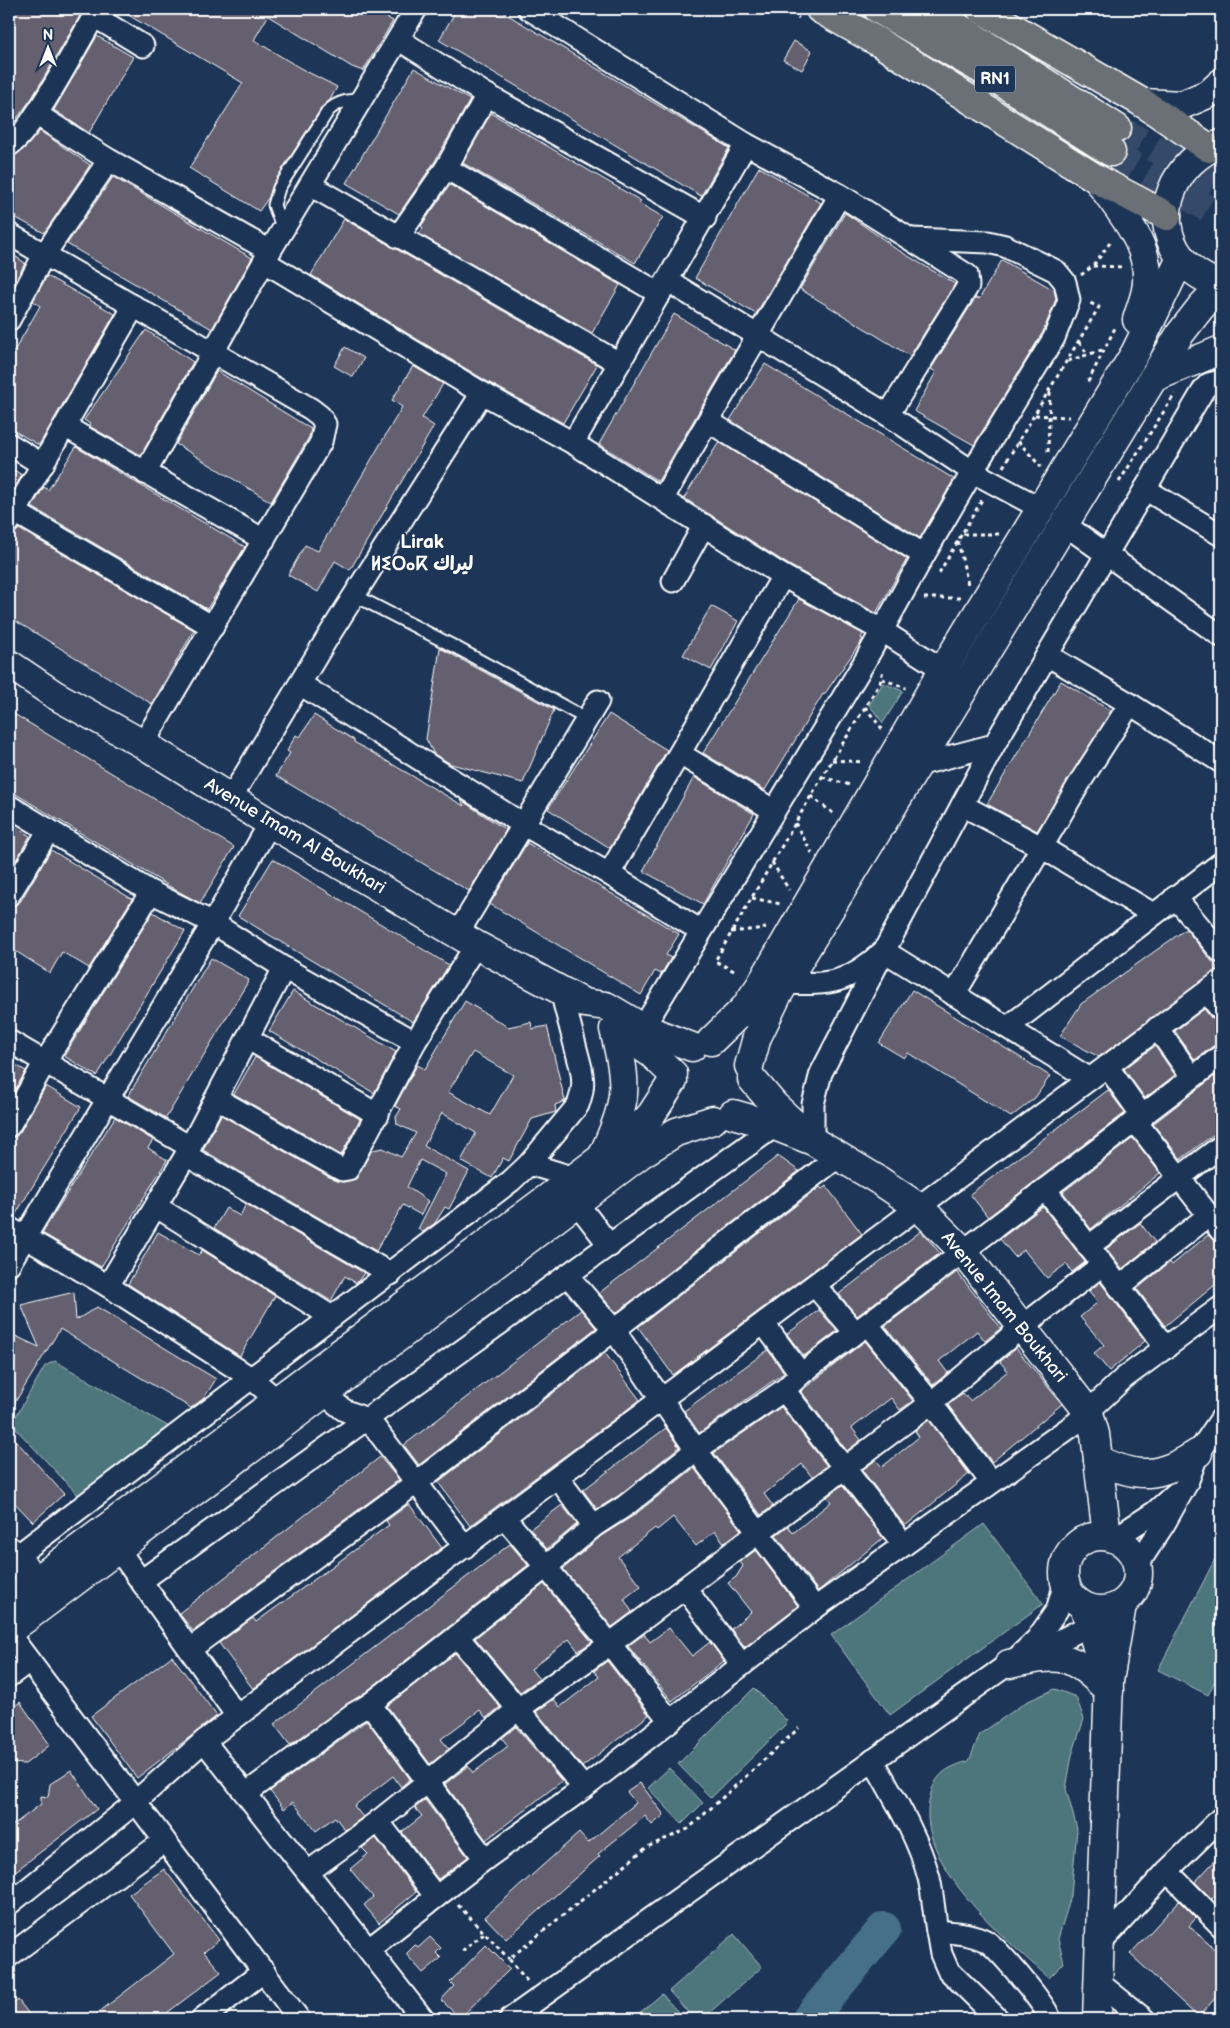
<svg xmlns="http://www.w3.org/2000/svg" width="1230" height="2028" viewBox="0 0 1230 2028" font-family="'Balsamiq Sans','Playpen Sans Arabic','Noto Sans Tifinagh',sans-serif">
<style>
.green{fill:#4d767b;stroke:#a6babd}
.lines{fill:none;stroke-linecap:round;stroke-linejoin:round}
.river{stroke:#447088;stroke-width:34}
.building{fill:#656170;stroke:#fff;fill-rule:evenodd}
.highway-tunnel{stroke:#344968;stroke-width:28;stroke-dasharray:28 14;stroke-linecap:butt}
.lane-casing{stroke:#fff;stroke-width:15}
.street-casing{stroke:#fff;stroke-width:25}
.secondary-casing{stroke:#fff;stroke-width:31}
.highway-casing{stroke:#fff;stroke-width:31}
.path{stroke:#fff;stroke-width:3;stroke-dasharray:4 4;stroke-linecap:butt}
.lane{stroke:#1d3557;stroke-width:11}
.street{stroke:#1d3557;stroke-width:21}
.secondary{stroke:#1d3557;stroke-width:28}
.highway{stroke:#6b6f75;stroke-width:28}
.labels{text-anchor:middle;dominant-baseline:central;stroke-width:4;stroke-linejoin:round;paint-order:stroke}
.shield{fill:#1d3557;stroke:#bbc2cd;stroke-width:1}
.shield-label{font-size:16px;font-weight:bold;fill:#fff}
.street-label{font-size:18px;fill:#fff;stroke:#1d3557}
.neighbourhood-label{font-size:19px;font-weight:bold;fill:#fff;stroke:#1d3557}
</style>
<rect width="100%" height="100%" fill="#1d3557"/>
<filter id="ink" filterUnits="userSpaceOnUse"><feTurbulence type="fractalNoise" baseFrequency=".02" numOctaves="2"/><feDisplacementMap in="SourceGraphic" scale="10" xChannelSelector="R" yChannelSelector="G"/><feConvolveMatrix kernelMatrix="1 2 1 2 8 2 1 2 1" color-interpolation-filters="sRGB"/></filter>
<g filter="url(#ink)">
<g class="green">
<polygon points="883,683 903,691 883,723 869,705"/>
<polygon points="55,1361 171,1428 79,1496 15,1428 15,1418 45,1366"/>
<polygon points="984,1524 1043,1604 890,1715 831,1635"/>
<polygon points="1215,1559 1221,1562 1221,1669 1208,1695 1158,1670"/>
<polygon points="754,1688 788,1722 711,1798 678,1764"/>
<path d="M1055,1689L1076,1697L1084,1719L1072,1755L1066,1789L1077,1829L1071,1896L1058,1939L1064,1963L1049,1978C1005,1939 913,1863 930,1797C935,1774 947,1767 969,1761L980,1734L1026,1702Z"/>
<polygon points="669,1768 703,1803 682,1824 648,1788"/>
<polygon points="734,1934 762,1967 702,2019 694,2019 669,1991"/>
<polygon points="662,1994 684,2019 632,2019"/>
</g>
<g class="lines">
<polyline class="river" points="809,2019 884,1929"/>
</g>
<g class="building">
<polygon points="9,9 84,9 32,98 9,129"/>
<polygon points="118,9 373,9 393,21 363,71 352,67 268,16 254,40 300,68 337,87 330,100 322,107 273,184 269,197 259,211 189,168 243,83"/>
<polygon points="457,9 498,9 729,148 701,196 439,40"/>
<polygon points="97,36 133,57 89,133 54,110"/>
<polygon points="794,41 812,51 802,70 783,60"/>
<polygon points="414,68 470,100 435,161 399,214 346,183"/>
<polygon points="491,113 641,201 639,203 663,217 635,263 463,163"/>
<polygon points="40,131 90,165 44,233 9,214 9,157 16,155 26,147"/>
<polygon points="759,167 821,203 756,314 695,278"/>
<polygon points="113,177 252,258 212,329 67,244"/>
<polygon points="450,185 620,285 592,333 419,234 423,228 421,226"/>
<polygon points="845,213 889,243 888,244 955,284 910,356 800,289"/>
<polygon points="344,219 597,365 563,423 488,382 311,275"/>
<polygon points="9,252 25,263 12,288 9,285"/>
<polygon points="1002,260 1054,290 1056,299 1043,332 974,445 914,411 936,372 931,369 976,297 979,299"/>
<polygon points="47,276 115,314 39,445 9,428 9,360 40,306 33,301"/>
<polygon points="674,314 735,350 658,481 599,444"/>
<polygon points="146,330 193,362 141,455 89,426 90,424 84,420"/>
<polygon points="345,347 364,358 353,377 334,366"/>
<polygon points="765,364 954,479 920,538 730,420"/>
<polygon points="413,366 443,384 422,418 434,426 350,570 335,561 318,592 288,575 305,545 318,551 402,407 392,400"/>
<polygon points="217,371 311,429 309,437 271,502 176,444"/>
<polygon points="719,442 907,559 876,613 789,565 684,498"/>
<polygon points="76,447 245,547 207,609 32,507 44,487 48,490"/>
<polygon points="9,467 22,475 9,497"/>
<polygon points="19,529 194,630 152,704 9,617 9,534"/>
<polygon points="799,599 863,634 861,638 863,639 824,695 823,694 765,790 703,753"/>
<polygon points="711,606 738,621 711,670 683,655"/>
<polygon points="440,648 554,710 523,783 451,764 434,754 426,739"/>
<polygon points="1061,681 1111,711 1037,831 987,804"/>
<polygon points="9,711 234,847 200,903 174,889 9,790"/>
<polygon points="609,714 667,750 610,848 548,809"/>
<polygon points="314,715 354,740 354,742 464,806 461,800 506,830 469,891 276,776 290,753 287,751 296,735 300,737"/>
<polygon points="694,777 754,814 703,904 643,871"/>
<polygon points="9,823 30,836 9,872"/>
<polygon points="527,843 679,934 666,955 671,958 661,974 655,971 641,995 490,904"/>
<polygon points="51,850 132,899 89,968 62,952 50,973 9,947 9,907 20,902"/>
<polygon points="273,859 449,965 413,1022 238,916"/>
<polygon points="153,912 185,931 97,1076 64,1056"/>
<polygon points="1186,929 1218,969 1099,1057 1060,1036 1081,1004"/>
<polygon points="211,958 249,980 166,1118 128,1096"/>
<polygon points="912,990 1050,1076 1035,1098 1011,1117 908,1053 904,1058 879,1043"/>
<polygon points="293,991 396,1052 374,1093 269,1031"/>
<path d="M465,1001L508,1027L531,1022L532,1029L547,1026L565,1101L555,1105L556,1112L532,1119L509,1161L503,1158L492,1178L461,1161L476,1133L442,1113L424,1146L469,1171L449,1209L445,1207L435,1223L423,1232L418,1229L446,1174L420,1160L407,1187L428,1201L421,1215L403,1205L376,1251L203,1150L221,1115L336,1181L344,1182L356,1179L372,1150L383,1148L401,1157L416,1133L397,1124L396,1117L401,1109L395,1106L417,1065L425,1069ZM473,1052L513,1075L490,1115L448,1092Z"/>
<polygon points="1204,1009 1211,1018 1221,1023 1221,1044 1213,1046 1195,1060 1175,1031"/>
<polygon points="1155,1046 1175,1075 1145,1098 1124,1069"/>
<polygon points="255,1057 360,1119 341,1155 234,1094"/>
<polygon points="9,1061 26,1071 9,1101"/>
<polygon points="1221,1071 1221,1129 1181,1159 1153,1124"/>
<polygon points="46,1086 81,1107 14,1217 9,1216 9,1138 20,1132"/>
<polygon points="1108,1090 1125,1113 988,1217 970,1194"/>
<polygon points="115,1117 153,1140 148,1148 167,1160 101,1267 42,1233"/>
<polygon points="1133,1138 1160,1173 1091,1229 1063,1192"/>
<polygon points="778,1156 799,1171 616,1313 599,1293"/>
<polygon points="826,1186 862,1234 673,1375 638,1327 820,1187 822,1189"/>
<polygon points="246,1204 364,1273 359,1280 356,1283 345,1276 331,1301 214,1228 226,1208 240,1216"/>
<polygon points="1043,1207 1085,1262 1072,1272 1066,1264 1047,1278 1024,1250 1015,1257 1000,1239"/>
<polygon points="1140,1223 1155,1242 1122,1269 1106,1249"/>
<polygon points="921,1231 940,1253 857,1316 839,1294"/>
<polygon points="158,1232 199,1255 202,1250 275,1296 240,1356 128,1284"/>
<polygon points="1208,1235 1216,1242 1221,1243 1221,1280 1165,1326 1137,1289 1170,1262 1172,1265"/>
<polygon points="957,1272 1001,1328 985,1341 977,1331 939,1361 948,1373 933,1385 885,1326"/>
<polygon points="1100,1282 1145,1341 1109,1371 1094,1353 1104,1345 1080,1317 1098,1302 1089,1291"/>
<polygon points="74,1292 76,1320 97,1307 216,1379 204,1398 191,1408 60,1329 9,1412 9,1333 39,1347 21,1305"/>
<polygon points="581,1310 596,1328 419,1465 404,1445"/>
<polygon points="819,1310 837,1331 804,1356 787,1334"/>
<polygon points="865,1341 913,1401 900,1410 891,1398 852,1428 861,1440 847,1451 801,1391"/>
<polygon points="1016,1348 1062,1404 992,1462 948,1405 963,1393 970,1401 1008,1371 1000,1362"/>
<polygon points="768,1350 784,1373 699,1433 684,1411"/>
<polygon points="605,1353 640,1400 470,1526 438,1482"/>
<polygon points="781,1407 827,1466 812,1477 802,1464 764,1494 773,1506 761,1515 714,1453"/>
<polygon points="929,1420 969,1474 905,1526 862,1470 876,1460 882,1467 919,1437 915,1431"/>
<polygon points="666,1428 679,1447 618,1496 597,1509 583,1490"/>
<polygon points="9,1433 64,1494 33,1522 9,1497"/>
<polygon points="380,1457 399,1480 193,1631 179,1613"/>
<polygon points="694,1468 741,1530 724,1543 715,1531 696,1546 673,1517 657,1530 655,1528 618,1557 641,1586 624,1599 632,1612 612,1627 563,1569 601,1536 633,1516"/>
<polygon points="842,1485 883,1538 818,1591 776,1535 788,1526 793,1533 831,1502 827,1497"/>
<polygon points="409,1504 442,1548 253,1689 219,1643 253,1618 256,1622 389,1525 386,1521"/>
<polygon points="562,1505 577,1524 547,1549 530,1529"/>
<polygon points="510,1544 528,1565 363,1694 290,1745 274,1724"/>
<polygon points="756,1550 798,1606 745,1647 731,1629 751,1612 728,1583 736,1577 743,1566 740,1562"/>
<polygon points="544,1584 592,1642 578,1651 569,1639 531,1669 539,1679 520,1692 475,1638"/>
<polygon points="669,1628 692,1656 710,1642 724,1661 672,1701 628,1646 644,1634 650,1642"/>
<polygon points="455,1653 500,1707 486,1718 480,1710 441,1739 449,1749 430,1764 387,1706"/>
<polygon points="172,1656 217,1716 137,1778 91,1716"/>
<polygon points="607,1661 649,1715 582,1767 536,1712 554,1699 560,1707 599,1677 594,1671"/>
<polygon points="20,1702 50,1745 25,1764 9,1763 9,1711"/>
<polygon points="367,1720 410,1779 401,1787 393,1776 354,1806 363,1817 345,1830 335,1817 316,1831 293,1802 284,1809 270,1791"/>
<polygon points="516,1727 562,1781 486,1840 445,1784 468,1766 473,1773 508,1746 502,1738"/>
<polygon points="71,1770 97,1809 9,1876 9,1828 41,1804 41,1796 48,1797 50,1784"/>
<polygon points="640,1783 664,1815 652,1825 645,1816 598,1854 600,1856 506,1939 485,1917 579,1833 588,1843 636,1803 627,1792"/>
<polygon points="425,1800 468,1857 438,1879 402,1832 422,1816 415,1808"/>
<polygon points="376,1838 416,1892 379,1923 364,1905 373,1897 350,1869 368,1854 362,1848"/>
<polygon points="1221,1854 1221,1888 1212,1899 1195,1882"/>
<polygon points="164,1869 219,1940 204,1952 221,1972 159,2019 90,2019 174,1954 129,1894"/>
<polygon points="1179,1901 1196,1918 1189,1926 1221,1955 1221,1992 1198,2017 1130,1954"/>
<polygon points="430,1937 441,1948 436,1953 441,1958 423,1973 406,1954 415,1945 419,1947"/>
<polygon points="486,1945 510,1969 460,2018 441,2000 454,1986 450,1982"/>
<polygon points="18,2000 33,2019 9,2019 9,2007"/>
</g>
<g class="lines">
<g class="highway-tunnel">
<polyline points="1117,128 1221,185"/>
<polyline points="1111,152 1221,216"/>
</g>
<defs>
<g id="lane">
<path d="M283,230L274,205L279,188L328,111C338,101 349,100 363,100"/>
<polyline points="354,595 457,648 587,719"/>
</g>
<g id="street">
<polyline points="529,9 746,144 840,195 967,275 968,286 888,415"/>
<polyline points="94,16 143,46"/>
<polyline points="398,39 487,95 705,218"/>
<polyline points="36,114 109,160 270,251"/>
<path d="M9,145C30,136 83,34 98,9"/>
<polyline points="446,168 660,294"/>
<polyline points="310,185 619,363"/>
<polyline points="9,234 311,409 320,416 325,424 321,442 143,744"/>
<polyline points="398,237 446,168 487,95"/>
<polyline points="265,262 482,393 573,443 783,576 881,630 956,678"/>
<polyline points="668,281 888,415 973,472 1042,509"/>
<polyline points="9,320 44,255 109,160"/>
<polyline points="708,421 924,555 987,447 1054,338 1069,300 1065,282 1056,271 1005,246 988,242 912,239"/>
<polyline points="66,427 264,540"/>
<polyline points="573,443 746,144"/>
<polyline points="9,444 43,465"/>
<polyline points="145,473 270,251 416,9"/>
<polyline points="1145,489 1221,535"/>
<polyline points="663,498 840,195"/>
<polyline points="15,512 213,627"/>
<polyline points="9,522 134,306"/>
<polyline points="1064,524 1221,636"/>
<polyline points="673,581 704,525"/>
<polyline points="1047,655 1130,704 1221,762"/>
<polyline points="300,684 524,825 609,874 701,931"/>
<polyline points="680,754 773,810"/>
<polyline points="918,765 994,745"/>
<polyline points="231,798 326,640 482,393"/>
<polyline points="962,805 1043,848 1153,914"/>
<polyline points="9,806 151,892 213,923 284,968 415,1042"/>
<polyline points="609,874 783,576"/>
<polyline points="9,895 49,830"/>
<polyline points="1175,897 1221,952"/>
<polyline points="458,933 598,701"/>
<path d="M785,983C833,985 847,983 884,951L994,745L1204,389L1209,384L1221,381"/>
<polyline points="1207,992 1221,1010"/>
<polyline points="954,995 1082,779 1130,704"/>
<polyline points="1008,1027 1221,863"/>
<polyline points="643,1028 865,661 924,555"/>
<polyline points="1157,1028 1192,1077"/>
<polyline points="247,1038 378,1115"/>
<polyline points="9,1041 190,1147"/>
<polyline points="1107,1066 1143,1117"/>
<polyline points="216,1098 342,1170 348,1169 415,1042 476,945"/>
<polyline points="1136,1122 1221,1231"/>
<polyline points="9,1126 45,1062 151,892"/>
<polyline points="813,1141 813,1104 821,1073 884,951 1090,1079"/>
<polyline points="186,1155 391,1274"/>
<polyline points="529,1164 575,1178"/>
<polyline points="1045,1189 1166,1348"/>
<polyline points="576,1202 610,1246"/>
<polyline points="157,1207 332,1317"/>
<polyline points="9,1228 108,1286 251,1378 277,1400"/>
<polyline points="1088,1247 1221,1146"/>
<polyline points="9,1264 213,923 270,823"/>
<polyline points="569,1277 614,1330 696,1450 815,1608"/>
<polyline points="108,1286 186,1155 284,968"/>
<polyline points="815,1286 856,1333"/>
<polyline points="1119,1287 1209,1215"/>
<polyline points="764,1324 801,1374"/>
<polyline points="868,1325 931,1403 991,1482"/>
<polyline points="784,1390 904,1545"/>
<polyline points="324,1394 344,1410 369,1420 465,1547"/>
<polyline points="558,1478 594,1526"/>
<polyline points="505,1518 610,1644 670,1721"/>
<polyline points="1115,1538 1155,1512 1176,1493"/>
<polyline points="118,1549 237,1716"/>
<path d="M9,1562L511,1181L529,1164L578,1105C583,1091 584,1082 581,1068L561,991"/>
<polyline points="1138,1564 1164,1524 1187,1483 1198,1453 1221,1419"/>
<polyline points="141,1581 775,1126"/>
<polyline points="685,1588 742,1665"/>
<polyline points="9,1634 299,2019"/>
<polyline points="457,1636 584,1788"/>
<polyline points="190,1649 416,1483 839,1156"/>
<path d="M1024,1655C1056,1642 1085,1631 1111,1609"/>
<polyline points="9,1676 28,1662"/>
<polyline points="370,1704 485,1859"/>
<path d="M873,1760C894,1798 918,1836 929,1878C933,1895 934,1914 937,1931C954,1933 971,1933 986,1941C998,1948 1047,2006 1050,2019"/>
<polyline points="247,1793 353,1714 370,1704 546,1567 594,1526 625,1506 696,1450 784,1390 801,1374 1221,1056"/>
<polyline points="378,1821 436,1897"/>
<polyline points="1167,1871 1221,1926"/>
<polyline points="308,1872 381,1819 517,1710 610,1644 931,1403 1023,1326 1102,1265"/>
<polyline points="9,1904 125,1811 204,1741"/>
<polyline points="937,1931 941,1954 948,1970 998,2019"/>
<polyline points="1100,1944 1167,1871 1221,1818"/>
<polyline points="369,1949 485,1859 584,1788 815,1608 1076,1423 1124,1378 1221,1307"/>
<polyline points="9,1956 164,1841"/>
<polyline points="1098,1982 1144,2019"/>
<polyline points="202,2019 264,1971"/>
<polyline points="423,2019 204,1741 1221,981"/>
<polyline points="510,2019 1017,1658 1037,1639 1057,1610 1065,1583"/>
</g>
<g id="secondary">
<polyline points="1143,103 1182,105 1210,93 1221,83"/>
<path d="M1221,144C1175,159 1149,216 1181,258C1191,272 1206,279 1221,286"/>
<path d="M1097,179C1120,212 1154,247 1146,290C1144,300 1140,310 1137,320"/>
<polyline points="1153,378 1221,350"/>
<polyline points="9,664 55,695 143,744 270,823 476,945 584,1003 606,1006 643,1028 692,1047"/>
<polyline points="618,1031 651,1053 673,1074"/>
<polyline points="711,1041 744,1009 760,986 943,670 1135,353 1181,258"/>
<polyline points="749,1066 757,1037 777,996 1180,334 1201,307 1221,286"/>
<polyline points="752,1079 774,1105 803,1132"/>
<polyline points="733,1114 775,1126 813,1141 880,1181 920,1208 962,1250 1089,1413 1095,1434 1107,1536"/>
<path d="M603,1155C628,1100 628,1087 614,1029"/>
<path d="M1098,1460C1139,1479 1159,1478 1198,1453"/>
<circle cx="1101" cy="1573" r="37"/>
<polyline points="9,1551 48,1594"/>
<polyline points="9,1601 632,1135 651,1115 673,1081"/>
<path d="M1083,1606C1095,1630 1096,1656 1109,1680"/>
<polyline points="9,1631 641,1154 676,1132 713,1120"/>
<path d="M1009,1664C1062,1653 1069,1652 1109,1691"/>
<polyline points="1097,2019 1109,1681 1122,1605"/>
</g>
<g id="highway">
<polyline points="820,9 880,43 1097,179 1167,216"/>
<polyline points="878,9 984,71 1111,152"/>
<polyline points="929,9 1117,128"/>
<polyline points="981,9 1143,103 1209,148"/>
</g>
</defs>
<use href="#lane" class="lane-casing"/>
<use href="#street" class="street-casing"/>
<use href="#secondary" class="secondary-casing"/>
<use href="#highway" class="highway-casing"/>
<g class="path">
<polyline points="784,9 799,18"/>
<polyline points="1093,266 1125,267"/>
<polyline points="1081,275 1093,266 1112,240"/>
<polyline points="1079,342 1088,355"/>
<polyline points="1068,361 1102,350"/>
<polyline points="1088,382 1115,328"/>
<polyline points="1035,415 1069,417"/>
<polyline points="1018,441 1041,467"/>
<polyline points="1048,452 1050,391"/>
<polyline points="1003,467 1099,307 1088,302"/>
<polyline points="1119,482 1175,394"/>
<polyline points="963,534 999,534"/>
<polyline points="958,541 968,585"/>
<polyline points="939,573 983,498"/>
<polyline points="924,598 961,598"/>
<polyline points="882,679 906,688"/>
<polyline points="865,707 883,730"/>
<polyline points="832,760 863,762"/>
<polyline points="822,777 850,785"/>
<polyline points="811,796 834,814"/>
<polyline points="795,823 812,853"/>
<polyline points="772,862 789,890"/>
<polyline points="752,898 781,904"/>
<polyline points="731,932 766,928"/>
<polyline points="734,971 715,961 822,777 880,683 883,670"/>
<polyline points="458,1905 509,1959"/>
<polyline points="462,1951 485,1933"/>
<polyline points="527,1981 509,1959 647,1847 688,1829 799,1728"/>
</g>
<use href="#lane" class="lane"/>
<use href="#street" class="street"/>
<use href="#secondary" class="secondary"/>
<use href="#highway" class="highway"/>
</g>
</g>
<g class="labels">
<rect class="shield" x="975" y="65.5" width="40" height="27" rx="4"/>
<g class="shield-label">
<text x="995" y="79">RN1</text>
</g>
<g class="street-label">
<text transform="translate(295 836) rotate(31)">Avenue Imam Al Boukhari</text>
<text transform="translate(1004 1307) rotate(51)">Avenue Imam Boukhari</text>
</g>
<g class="neighbourhood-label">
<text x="422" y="542">Lirak<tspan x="422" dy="22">ⵍⵉⵔⴰⴽ ليراك</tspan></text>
</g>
</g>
<rect width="1230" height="2028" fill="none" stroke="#1d3557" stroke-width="30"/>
<rect x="15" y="15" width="1200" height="1998" fill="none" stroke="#fff" stroke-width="2" filter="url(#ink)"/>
<g transform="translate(48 48)" stroke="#1d3557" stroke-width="4" paint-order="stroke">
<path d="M0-4L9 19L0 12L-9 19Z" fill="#ffffff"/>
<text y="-8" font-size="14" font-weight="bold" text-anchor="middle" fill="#ffffff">N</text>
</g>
</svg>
